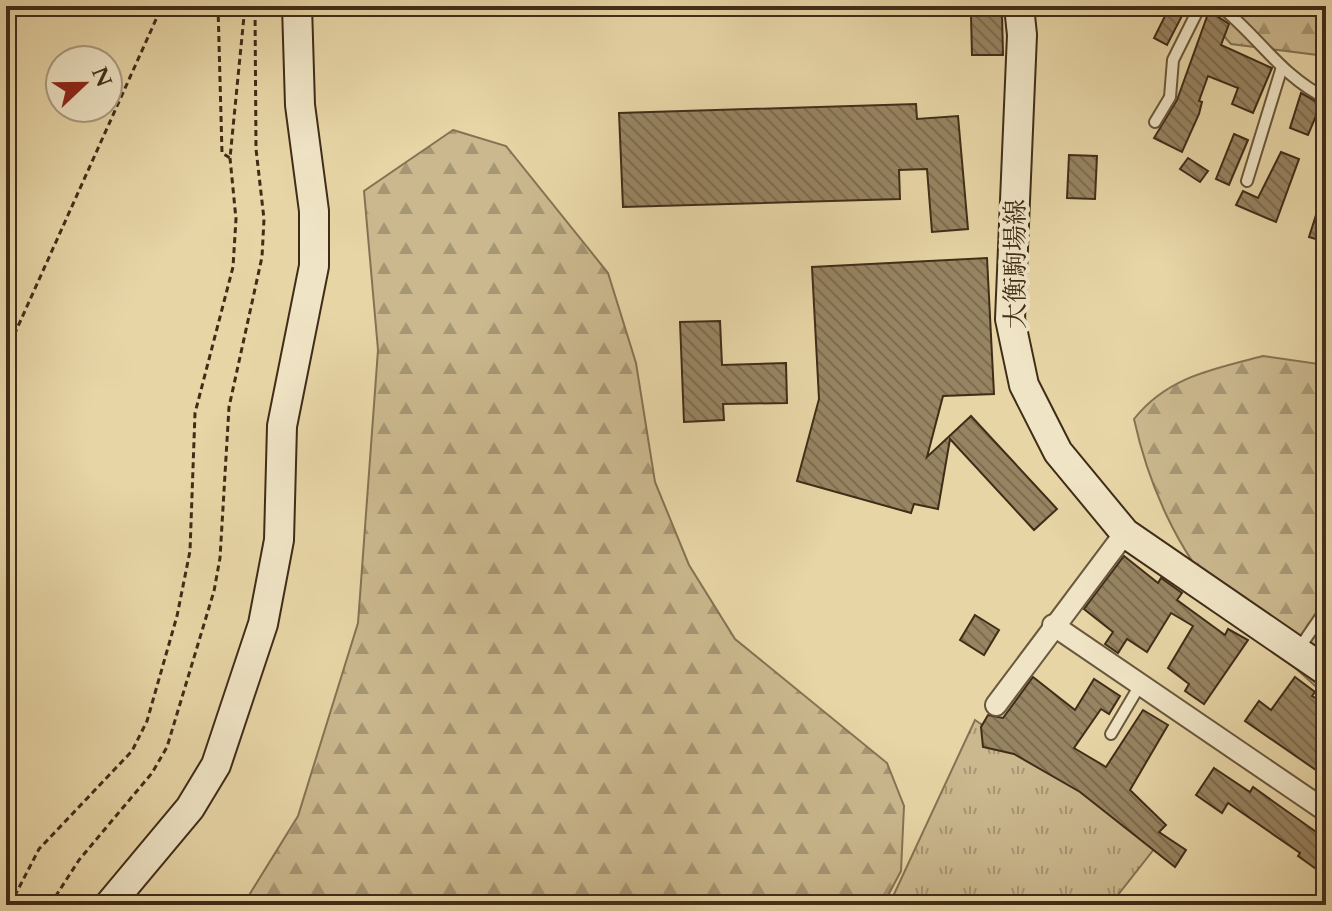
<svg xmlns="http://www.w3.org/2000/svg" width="1332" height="911" viewBox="0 0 1332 911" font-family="Cardo,'Noto Serif JP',serif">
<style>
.grass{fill:url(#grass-tufts);stroke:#867253;stroke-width:2}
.forest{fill:url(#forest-firs);stroke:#867253;stroke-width:2}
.building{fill:url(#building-back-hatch);stroke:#402d18;stroke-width:2}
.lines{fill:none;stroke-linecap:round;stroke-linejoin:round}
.lane-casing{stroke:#6a573c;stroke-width:14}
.street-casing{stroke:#6a573c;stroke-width:24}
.secondary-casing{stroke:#402d18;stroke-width:32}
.path{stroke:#402d18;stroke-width:3;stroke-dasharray:6 4;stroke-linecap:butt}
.lane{stroke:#efe4c5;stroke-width:10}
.street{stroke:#efe4c5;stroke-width:20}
.secondary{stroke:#efe4c5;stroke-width:28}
.labels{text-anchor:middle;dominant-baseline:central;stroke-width:8;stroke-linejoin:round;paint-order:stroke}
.street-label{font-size:26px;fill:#402d18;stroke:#efe4c5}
</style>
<defs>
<pattern id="grass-tufts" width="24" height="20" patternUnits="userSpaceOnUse" patternTransform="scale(2)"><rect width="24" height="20" fill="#cbb88e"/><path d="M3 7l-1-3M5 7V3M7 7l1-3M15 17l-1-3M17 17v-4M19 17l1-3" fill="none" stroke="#a69673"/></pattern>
<pattern id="forest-firs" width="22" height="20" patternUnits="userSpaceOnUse" patternTransform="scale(2)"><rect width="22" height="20" fill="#cbb88e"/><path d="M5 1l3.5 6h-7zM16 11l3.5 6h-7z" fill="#a69673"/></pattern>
<pattern id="building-back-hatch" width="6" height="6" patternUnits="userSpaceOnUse" patternTransform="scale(2)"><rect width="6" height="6" fill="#978462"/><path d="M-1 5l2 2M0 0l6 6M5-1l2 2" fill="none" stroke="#7d6c50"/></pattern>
</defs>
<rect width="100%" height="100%" fill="#e7d5a6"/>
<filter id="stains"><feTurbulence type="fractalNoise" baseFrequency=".0025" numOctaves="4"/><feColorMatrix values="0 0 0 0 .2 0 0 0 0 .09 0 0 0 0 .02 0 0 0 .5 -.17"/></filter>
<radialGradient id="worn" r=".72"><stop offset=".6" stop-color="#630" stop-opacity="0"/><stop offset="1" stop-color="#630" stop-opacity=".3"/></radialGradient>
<polygon class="grass" points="975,720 1158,844 1110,905 889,905"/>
<g class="forest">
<polygon points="1197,6 1326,6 1326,56 1231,44"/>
<polygon points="453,130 506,146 608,273 636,363 655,482 689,565 735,639 887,763 904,806 901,871 883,905 243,905 298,816 358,623 378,350 364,191"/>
<path d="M1263,356L1326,365V696C1292,664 1255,633 1222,599C1177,551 1148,483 1134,419C1167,377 1213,369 1263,356Z"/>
</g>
<g class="building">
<polygon points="1170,6 1187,6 1167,45 1154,38"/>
<polygon points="1209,11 1229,24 1221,45 1272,68 1253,113 1232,104 1238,88 1208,76 1199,101 1202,102 1199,114 1182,152 1154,138 1177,100"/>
<polygon points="1002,14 1003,55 972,55 971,15"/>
<polygon points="1301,93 1321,104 1308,135 1290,128"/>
<polygon points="916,104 917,119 958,116 968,229 932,232 927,169 899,170 900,199 623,207 619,113"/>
<polygon points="1234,134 1248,140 1229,185 1216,179"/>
<polygon points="1281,152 1299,159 1276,222 1236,205 1243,191 1258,198"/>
<polygon points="1069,155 1097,156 1095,199 1067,198"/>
<polygon points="1188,158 1208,171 1200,182 1180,169"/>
<polygon points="1323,193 1326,193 1326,242 1309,237"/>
<polygon points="987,258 994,394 943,396 927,457 971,416 1057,509 1034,530 950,439 938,509 914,504 911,513 797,481 819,399 812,267"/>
<polygon points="720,321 722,365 786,363 787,403 723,404 724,420 684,422 680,322"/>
<polygon points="1124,556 1158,583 1161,578 1182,593 1177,600 1225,635 1228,629 1248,640 1204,704 1185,691 1189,684 1168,668 1193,626 1171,613 1147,652 1127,639 1118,653 1105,644 1113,632 1084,609"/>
<polygon points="975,615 999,630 984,655 960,640"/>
<polygon points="1033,677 1075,710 1094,679 1120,696 1109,714 1101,709 1074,748 1106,767 1143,710 1168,725 1130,790 1166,825 1159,832 1186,850 1175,867 1080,792 1014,754 983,747 981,727 988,715 1003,718"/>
<polygon points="1295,677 1315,692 1312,696 1326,704 1326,777 1245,721 1259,701 1271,710"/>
<polygon points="1214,768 1250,792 1253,787 1326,839 1326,876 1298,856 1300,853 1228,803 1222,813 1196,795"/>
</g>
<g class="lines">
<defs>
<g id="lane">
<path d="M1220,6C1257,35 1282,77 1326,98"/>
<polyline points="1155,122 1170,97 1173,60 1200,6"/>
<polyline points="1247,181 1282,67"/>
<polyline points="1298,650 1326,609"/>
<polyline points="1111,734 1140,685"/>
</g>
<g id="street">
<polyline points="1053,625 1326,811"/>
<polyline points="996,705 1125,533"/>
</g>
<g id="secondary">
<polyline points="1019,6 1022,35 1010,319 1024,385 1058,452 1125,533 1326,671"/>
<polyline points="109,905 190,808 216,765 263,624 279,540 282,426 314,266 314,211 300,105 297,6"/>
</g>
</defs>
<use href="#lane" class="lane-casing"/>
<use href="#street" class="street-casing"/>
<use href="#secondary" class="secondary-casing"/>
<g class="path">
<polyline points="218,6 222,153 230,158 245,6"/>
<polyline points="6,353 162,6"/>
<polyline points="10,905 39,849 132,751 147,721 177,616 190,551 195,413 233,267 236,219 230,158"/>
<polyline points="50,905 79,860 152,773 167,747 214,591 220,558 229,407 262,257 264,219 256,149 255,6"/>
</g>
<use href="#lane" class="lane"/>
<use href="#street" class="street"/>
<use href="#secondary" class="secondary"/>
</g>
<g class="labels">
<g class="street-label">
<text transform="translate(1015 264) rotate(-90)">大衡駒場線</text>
</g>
</g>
<rect width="1332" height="911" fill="none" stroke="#e7d5a6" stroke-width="32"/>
<rect x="8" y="8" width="1316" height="895" fill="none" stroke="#402d18" stroke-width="4"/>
<rect x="16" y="16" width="1300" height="879" fill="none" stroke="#402d18" stroke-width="2"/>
<g transform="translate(84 84) rotate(68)"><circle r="38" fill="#efe4c5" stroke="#a99b80" stroke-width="2"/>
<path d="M0-6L14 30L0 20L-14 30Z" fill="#8f2418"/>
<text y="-12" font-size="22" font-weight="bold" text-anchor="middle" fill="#402d18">N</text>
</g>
<rect width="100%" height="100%" filter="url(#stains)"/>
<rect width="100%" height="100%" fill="url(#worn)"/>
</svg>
